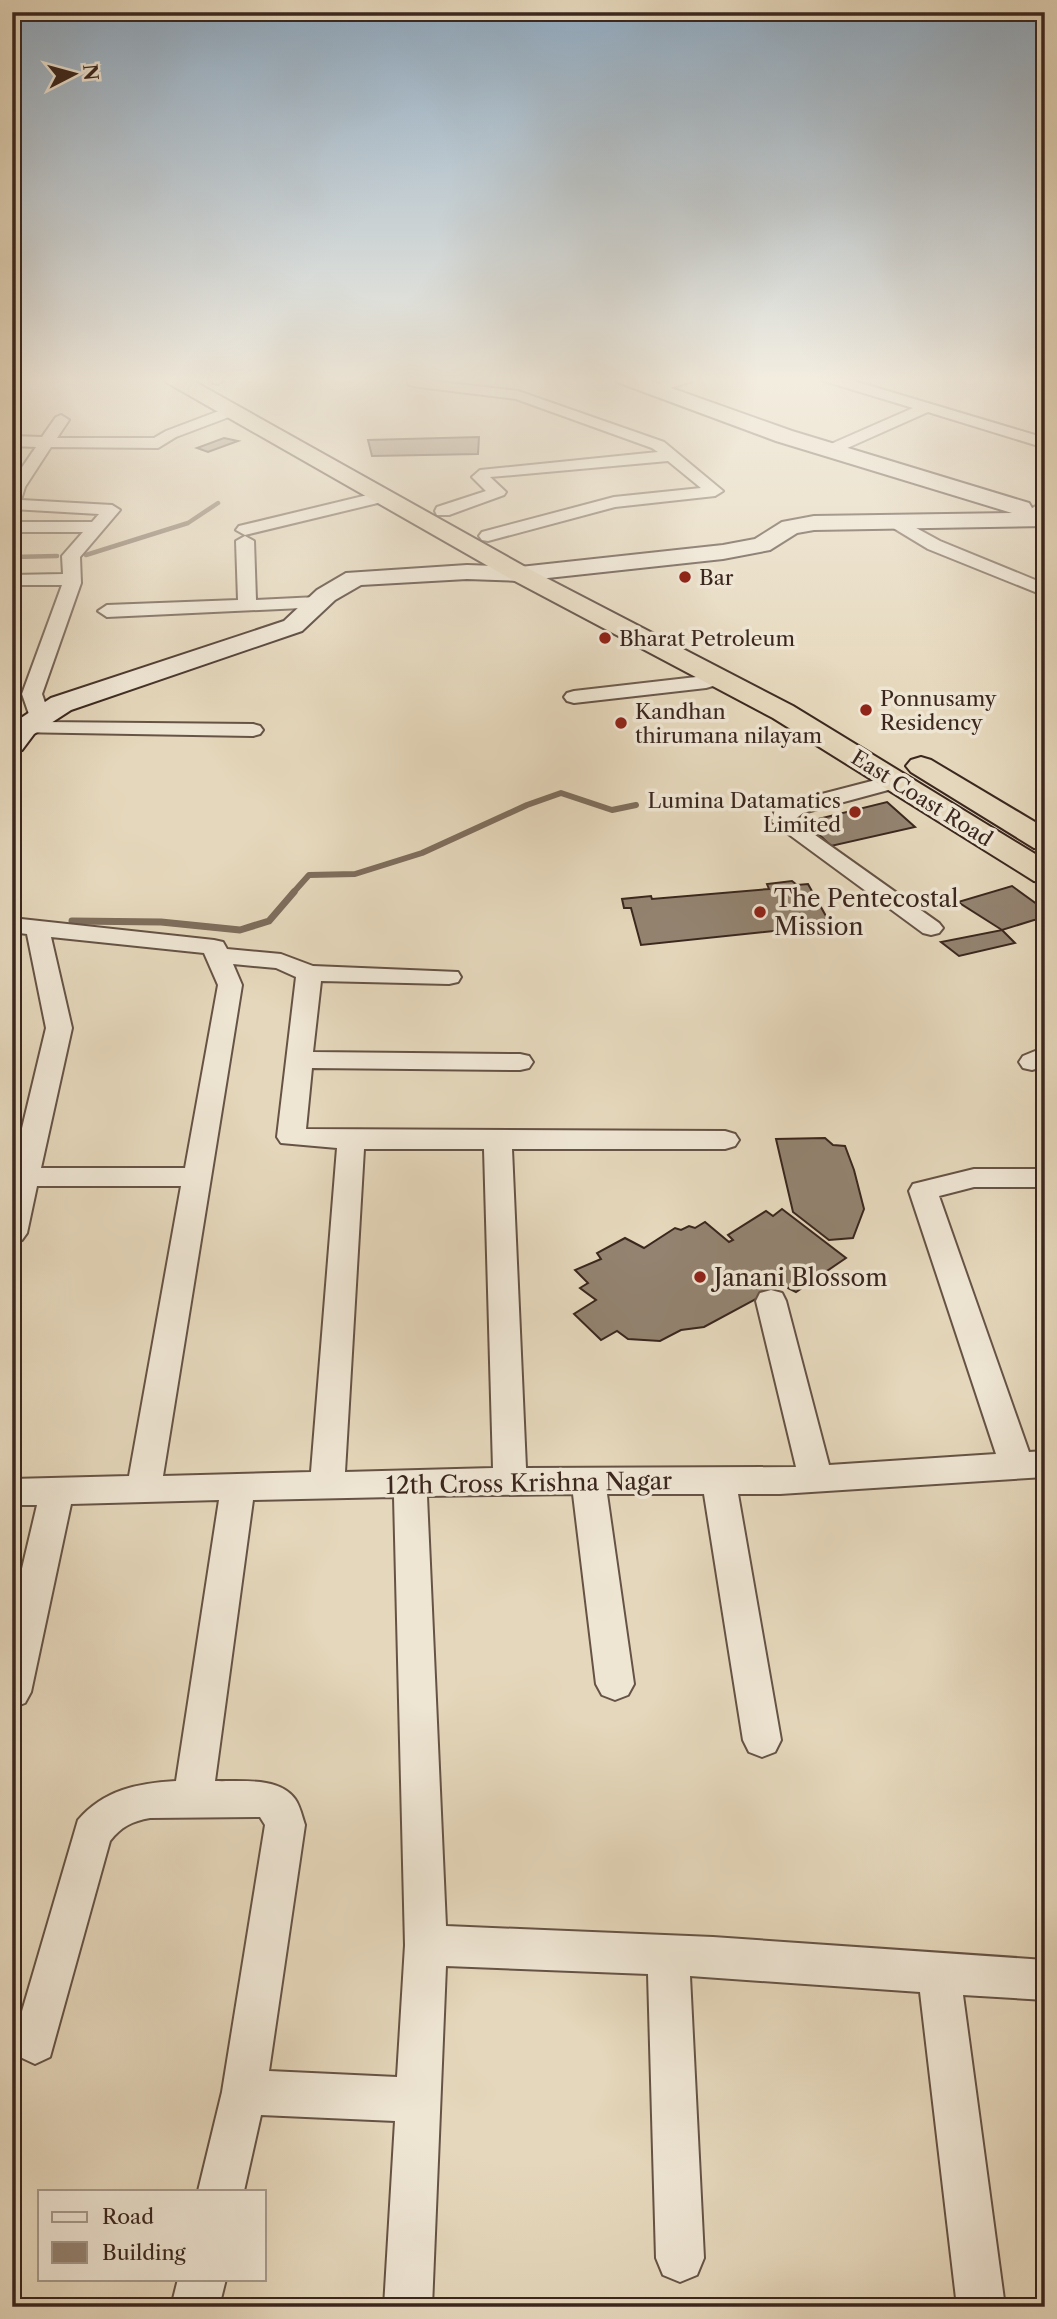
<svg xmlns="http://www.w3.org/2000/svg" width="1057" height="2319" viewBox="0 0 1057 2319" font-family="'Libre Caslon Text',serif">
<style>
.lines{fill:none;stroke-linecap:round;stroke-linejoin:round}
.stream-far2{stroke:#7e6d5c;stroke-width:4.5}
.stream-far1{stroke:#7e6d5c;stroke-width:6}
.stream{stroke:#7e6d5c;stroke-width:7}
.building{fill:#938370;stroke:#3b271e;stroke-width:2}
.street-casing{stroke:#665345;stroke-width:4}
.secondary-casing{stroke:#3b271e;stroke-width:4}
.highway-casing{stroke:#3b271e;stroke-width:4}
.street{fill:#eee5d3;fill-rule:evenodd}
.secondary{fill:#eee5d3;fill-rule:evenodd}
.highway{fill:#e5d7bb;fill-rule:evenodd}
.poi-dot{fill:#8f2418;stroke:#eee5d3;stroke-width:2.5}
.labels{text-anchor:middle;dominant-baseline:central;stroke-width:7;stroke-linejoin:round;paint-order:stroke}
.far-poi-label{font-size:21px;fill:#3b271e;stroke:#eee5d3;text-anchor:start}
.far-street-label{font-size:21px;fill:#3b271e;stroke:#eee5d3}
.poi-label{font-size:24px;fill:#3b271e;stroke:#eee5d3;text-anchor:start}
.street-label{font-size:24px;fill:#3b271e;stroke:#eee5d3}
</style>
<rect width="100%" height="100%" fill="#e5d7bb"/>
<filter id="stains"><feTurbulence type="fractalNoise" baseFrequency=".00286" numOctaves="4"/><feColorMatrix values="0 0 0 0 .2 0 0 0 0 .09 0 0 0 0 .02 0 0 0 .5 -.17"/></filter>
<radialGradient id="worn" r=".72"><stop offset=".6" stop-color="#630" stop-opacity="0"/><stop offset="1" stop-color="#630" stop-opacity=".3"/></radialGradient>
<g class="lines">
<g class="stream-far2">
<polyline points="86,555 188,523 218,503"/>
<polyline points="12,557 57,556"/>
</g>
<polyline class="stream-far1" points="292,894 309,875 355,874 422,853 527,805 561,793 612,810 636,805"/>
<polyline class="stream" points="72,921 161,922 240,930 269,921 294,892"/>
</g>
<g class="building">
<polygon points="479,437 478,454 372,456 368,440"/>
<polygon points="224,438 238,441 208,452 197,448"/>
<polygon points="887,802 915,827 831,846 806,822"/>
<polygon points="792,881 797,885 808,884 831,925 641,945 631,908 624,908 622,899 651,896 652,899 769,889 767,884"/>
<polygon points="1012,886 1045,910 1045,919 1034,920 1002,930 958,902"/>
<polygon points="1002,930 1015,943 959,956 941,942"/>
<polygon points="825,1138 833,1145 845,1146 854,1170 864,1209 853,1238 829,1240 793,1212 776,1139"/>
<polygon points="782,1209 846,1258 796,1292 782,1285 704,1327 681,1330 660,1341 628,1339 617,1331 601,1340 574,1314 596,1300 580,1288 588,1283 575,1270 601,1259 597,1253 625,1238 644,1248 675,1228 681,1230 689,1226 695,1228 705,1222 729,1242 733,1240 728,1235 766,1211 773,1216"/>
</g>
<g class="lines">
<defs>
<g id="street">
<polygon points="212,378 227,378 218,384 213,383"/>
<polygon points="406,378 518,391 664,442 723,491 715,496 615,507 488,541 482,540 479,536 482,532 614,497 701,488 668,461 490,477 506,492 504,495 449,515 437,515 435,511 437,507 486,491 472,477 480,470 658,452 652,448 516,399 419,387 409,385"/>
<polygon points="673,378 695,378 693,381 657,392 650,388"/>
<polygon points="822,378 844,378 1045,438 1045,448 928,412 836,453 824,453 822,450 824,447 913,408 824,381"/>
<polygon points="1029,378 1045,378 1045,384 1031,381"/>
<polygon points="232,406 240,411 237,414 176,437 158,448 51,447 25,487 21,500 112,505 120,510 80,557 81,583 42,694 50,717 44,722 253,724 260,726 263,730 260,734 253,736 12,732 12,724 36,722 30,717 22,694 62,585 12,585 12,575 63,574 62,556 83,532 12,532 12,522 92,522 99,514 12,509 12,482 36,447 12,446 12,436 42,437 56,417 61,415 69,420 57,438 154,438 166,431"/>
<polygon points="380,492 386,493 388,497 386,501 245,535 236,530 239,526"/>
<polygon points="1045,501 1045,513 1033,517 1025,512"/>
<polygon points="896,517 940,541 1045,584 1045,596 928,549 890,526 888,522"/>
<polygon points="245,536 254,541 256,600 317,597 323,599 326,603 323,607 107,617 98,611 107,605 238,600 236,541"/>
<polygon points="720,672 730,678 727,682 706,688 574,703 567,701 564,697 567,693 574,691 705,676"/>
<polygon points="895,775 903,776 906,781 903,786 803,813 794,820 939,923 943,928 939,933 931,935 923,933 772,822 775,809 787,803"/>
<path d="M12,918L214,940L223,942L227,949L281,954L313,966L458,972L461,977L458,982L449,984L321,981L313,1052L520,1054L529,1056L533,1062L529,1068L520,1070L312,1068L306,1129L725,1131L735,1134L739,1140L735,1146L725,1149H512L526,1468L796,1467L756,1301L760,1293L771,1290L782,1293L786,1301L829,1465L996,1454L909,1191L913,1184L974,1169H1045V1187H974L939,1196L1029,1452L1045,1451V1477L780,1494H738L781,1740L775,1752L762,1757L749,1752L743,1740L704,1494H607L634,1684L628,1695L615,1700L602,1695L596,1684L573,1494L427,1496L446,1926L713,1937L1045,1960V2000L963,1995L1005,2307H957L920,1992L690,1976L704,2258L697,2275L680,2282L663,2275L656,2258L648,1974L446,1966L432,2307H384L395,2121L261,2115L244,2191H198L222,2092L265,1825L260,1817L150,1818C132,1821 121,1827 110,1841L50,2057L35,2064L20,2057L13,2042L78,1820C104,1790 138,1783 176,1781L219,1500L71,1504L31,1692L25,1703L12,1708V1611L37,1505H12V1479L129,1476L181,1186H37L27,1233L22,1240L12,1243V1170L46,1028L27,934L12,932ZM51,937L204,953L218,985L185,1168H41L72,1028ZM233,964L276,968L296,977L277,1137L281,1143L337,1148L311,1472L163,1476L242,985ZM364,1149H484L493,1468L345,1472ZM394,1497L405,1945L397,2077L269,2071L305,1825C302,1816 300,1806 295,1799C279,1776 238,1782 215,1781L253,1500Z"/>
<polygon points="1045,1047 1045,1066 1032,1070 1023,1068 1019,1062 1023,1056"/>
<polygon points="178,2279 226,2279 219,2307 171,2307"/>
</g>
<polygon id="secondary" points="614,378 643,378 792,431 1029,503 1032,508 1030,512 1045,512 1045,526 814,530 797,533 770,550 723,559 520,581 467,579 361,585 335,600 302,631 71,710 34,734 22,750 12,753 12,724 51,698 284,621 317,590 346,573 467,565 520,567 723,545 755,539 782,522 814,516 1012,513 776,441 617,382"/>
<g id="highway">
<polygon points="163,378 188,378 529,569 793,706 1045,860 1045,883 1034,881 773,718 511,579 166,382"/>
<polygon points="921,757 931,760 1045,828 1045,850 1034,848 911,772 906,766 911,760"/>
</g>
</defs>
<use href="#street" class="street-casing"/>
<use href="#secondary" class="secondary-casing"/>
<use href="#highway" class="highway-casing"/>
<use href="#street" class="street"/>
<use href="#secondary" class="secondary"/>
<use href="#highway" class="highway"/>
</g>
<linearGradient id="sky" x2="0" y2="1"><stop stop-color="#8faac1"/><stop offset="0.54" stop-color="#f3ede0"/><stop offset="1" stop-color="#f3ede0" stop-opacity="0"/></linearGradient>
<rect width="1057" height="703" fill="url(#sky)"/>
<g class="poi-dot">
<circle cx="685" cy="577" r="7"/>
<circle cx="605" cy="638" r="7"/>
<circle cx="866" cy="710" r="7"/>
<circle cx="621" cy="723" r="7"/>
<circle cx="855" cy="812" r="7"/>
<circle cx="760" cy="912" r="7"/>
<circle cx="700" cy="1277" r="7"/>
</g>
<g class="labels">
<g class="far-poi-label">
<text x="699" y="577">Bar</text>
<text x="619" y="638">Bharat Petroleum</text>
<text x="880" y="698">Ponnusamy<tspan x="880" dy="24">Residency</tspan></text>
<text x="635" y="711">Kandhan<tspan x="635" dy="24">thirumana nilayam</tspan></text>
<text x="841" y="800" text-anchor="end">Lumina Datamatics<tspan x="841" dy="24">Limited</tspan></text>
</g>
<g class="far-street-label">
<text transform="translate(922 798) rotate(32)">East Coast Road</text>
</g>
<g class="poi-label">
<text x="774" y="898">The Pentecostal<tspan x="774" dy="28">Mission</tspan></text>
<text x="714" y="1277">Janani Blossom</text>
</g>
<g class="street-label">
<text transform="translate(529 1483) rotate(-1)">12th Cross Krishna Nagar</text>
</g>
</g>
<rect width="1057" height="2319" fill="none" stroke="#e5d7bb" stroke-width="42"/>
<rect x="14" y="14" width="1029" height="2291" fill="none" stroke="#3b271e" stroke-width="3.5"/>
<rect x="21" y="21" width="1015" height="2277" fill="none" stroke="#3b271e" stroke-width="2"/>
<rect x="38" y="2190" width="228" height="91" fill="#eee5d3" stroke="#a6998b" stroke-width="2"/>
<rect x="52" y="2212" width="35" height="10" fill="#eee5d3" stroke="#a6998b" stroke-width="2"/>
<text x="102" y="2224" font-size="21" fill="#3b271e">Road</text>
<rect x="52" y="2242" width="35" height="21" fill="#938370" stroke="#a6998b" stroke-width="2"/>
<text x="102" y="2260" font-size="21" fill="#3b271e">Building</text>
<g transform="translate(74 74) rotate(84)" stroke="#eee5d3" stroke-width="5" paint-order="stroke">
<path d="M0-5L12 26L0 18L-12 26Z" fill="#3b271e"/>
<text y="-10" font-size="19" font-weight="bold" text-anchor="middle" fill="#3b271e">N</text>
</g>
<rect width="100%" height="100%" filter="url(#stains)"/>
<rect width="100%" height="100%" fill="url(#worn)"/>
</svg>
